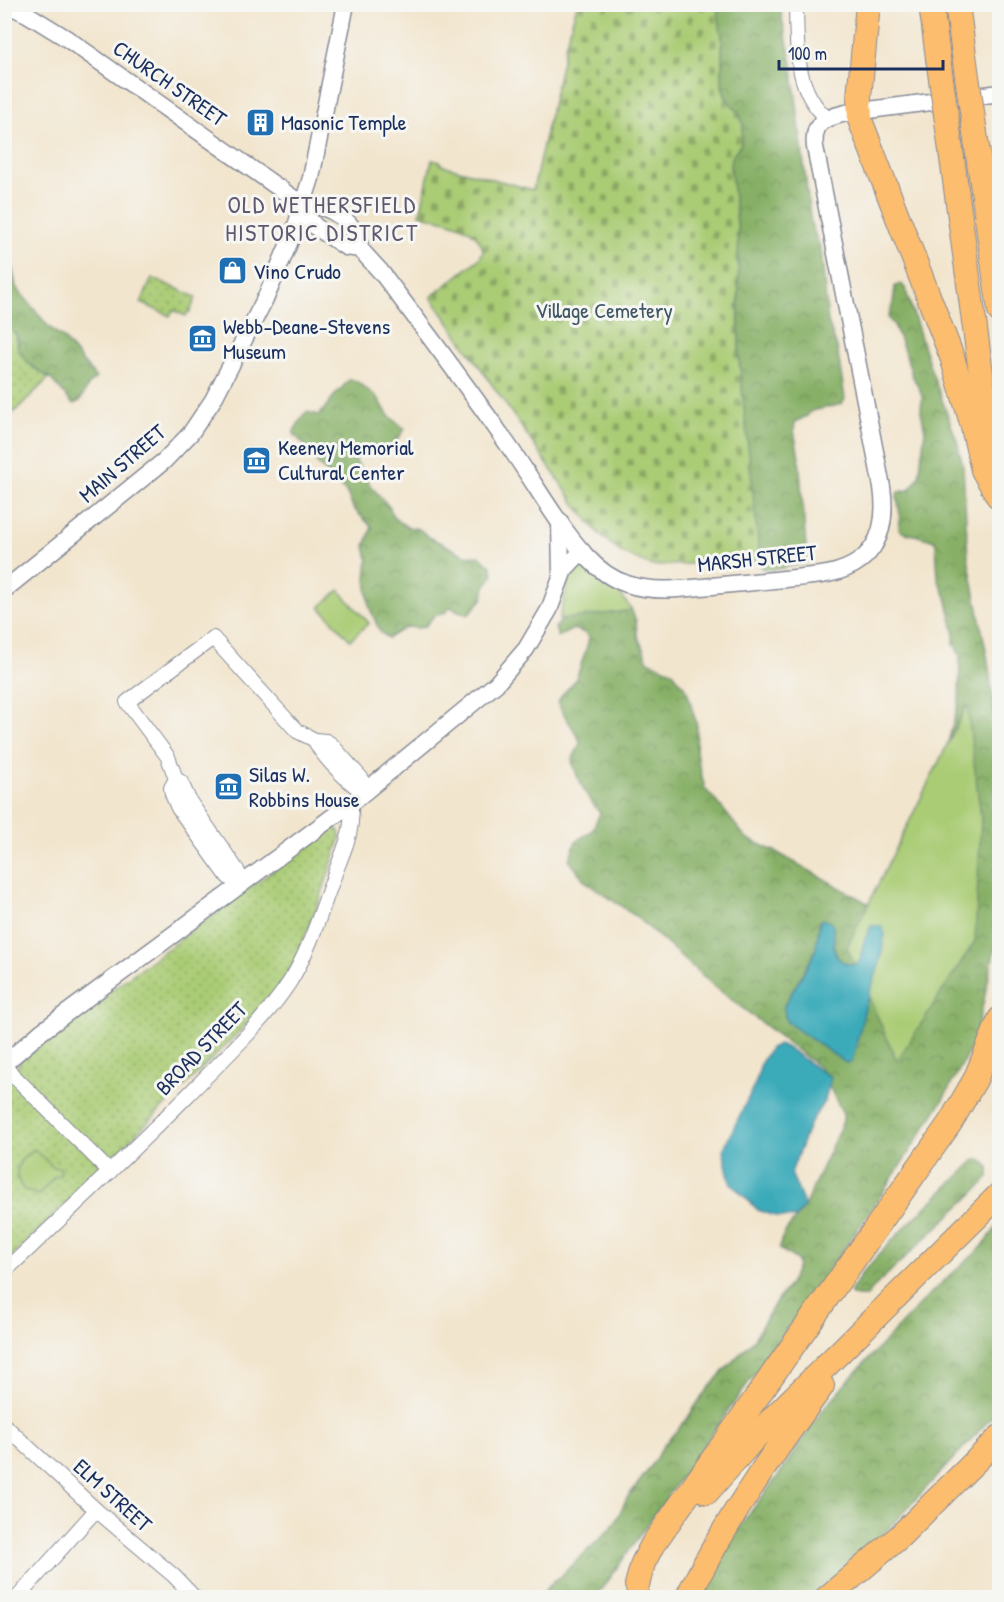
<svg xmlns="http://www.w3.org/2000/svg" width="1004" height="1602" viewBox="0 0 1004 1602" font-family="'Patrick Hand',sans-serif">
<style>
.grass{fill:url(#grass-dots);stroke:#627e6a;stroke-width:1.5}
.forest{fill:url(#forest-crowns);stroke:#517062;stroke-width:1.5;fill-rule:evenodd}
.cemetery{fill:url(#cemetery-stones);stroke:#627e6a;stroke-width:1.5}
.park{fill:#aacc75;stroke:#627e6a;stroke-width:1.5}
.water{fill:#3baab9;stroke:#2b6c8c;stroke-width:1.5}
.lines{fill:none;stroke-linecap:round;stroke-linejoin:round}
.minor-casing{stroke:#868a96;stroke-width:16}
.tertiary-casing{stroke:#868a96;stroke-width:19}
.motorway-casing{stroke:#868a96;stroke-width:26}
.minor{stroke:#fff;stroke-width:14}
.tertiary{stroke:#fff;stroke-width:16}
.motorway{stroke:#fcbd6e;stroke-width:24}
.motorway-bridge-casing{stroke:#868a96;stroke-width:26;stroke-linecap:butt}
.motorway-bridge{stroke:#fcbd6e;stroke-width:24}
.labels{text-anchor:middle;dominant-baseline:central;stroke-width:6;stroke-linejoin:round;paint-order:stroke}
.street-label{font-size:22px;fill:#1b2f5e;stroke:#f6f6f2}
.poi-label{font-size:22px;fill:#1b2f5e;stroke:#f6f6f2;text-anchor:start}
.park-label{font-size:22px;fill:#3f5664;stroke:#f6f6f2}
.neighbourhood-label{font-size:24px;letter-spacing:1.5px;fill:#615870;stroke:#f6f6f2}
</style>
<defs>
<pattern id="grass-dots" width="8" height="8" patternUnits="userSpaceOnUse" patternTransform="scale(1.5)"><rect width="8" height="8" fill="#aacc75"/><path d="M2 2h.1M6 6h.1" fill="none" stroke="#8aa663" stroke-width="1.8" stroke-linecap="round"/></pattern>
<pattern id="forest-crowns" width="20" height="18" patternUnits="userSpaceOnUse" patternTransform="scale(1.5)"><rect width="20" height="18" fill="#87b066"/><path d="M2 6a3 3 0 1 1 6 0M12 15a3 3 0 1 1 6 0" fill="none" stroke="#6e9057"/></pattern>
<pattern id="cemetery-stones" width="16" height="16" patternUnits="userSpaceOnUse" patternTransform="scale(1.5)"><rect width="16" height="16" fill="#aacc75"/><path d="M2 7V4a2 2 0 0 1 4 0v3zM10 15v-3a2 2 0 0 1 4 0v3z" fill="#8aa663"/></pattern>
</defs>
<rect width="100%" height="100%" fill="#f6f6f2"/>
<filter id="ink" filterUnits="userSpaceOnUse"><feTurbulence type="fractalNoise" baseFrequency=".0167" numOctaves="2"/><feDisplacementMap in="SourceGraphic" scale="12" xChannelSelector="R" yChannelSelector="G"/><feConvolveMatrix kernelMatrix="1 2 1 2 8 2 1 2 1" color-interpolation-filters="sRGB"/></filter>
<filter id="wash" filterUnits="userSpaceOnUse"><feTurbulence type="fractalNoise" baseFrequency=".008" numOctaves="4" result="noise"/><feDisplacementMap in="SourceGraphic" scale="24" xChannelSelector="R" yChannelSelector="G"/><feGaussianBlur stdDeviation="1.35" result="paint"/><feColorMatrix in="noise" values="0 0 0 0 0 0 0 0 0 0 0 0 0 0 0 0 0 1.4 0 .05"/><feComposite in="paint" operator="in"/></filter>
<g filter="url(#wash)">
<rect width="100%" height="100%" fill="#f2e5cd"/>
<g class="grass">
<polygon points="152,278 196,297 190,312 188,312 186,316 173,310 170,316 141,303"/>
<path d="M5,325C13,331 19,335 17,345L30,365L49,378L5,421Z"/>
<polygon points="332,827 339,831 340,839 318,905 292,966 280,986 267,1004 113,1157 107,1158 91,1180 5,1263 5,1079 11,1079 21,1059 30,1050"/>
</g>
<g class="forest">
<polygon points="717,5 779,5 792,64 811,224 821,250 828,322 837,348 845,399 842,404 811,411 807,416 795,422 794,431 799,457 807,561 805,563 773,570 761,568 754,514 739,360 738,231 730,166 733,154 741,144 739,113 726,98 722,86 722,40"/>
<polygon points="4,227 16,287 48,326 63,338 96,378 89,384 80,401 73,404 50,378 30,365 18,349 18,339 15,333 5,325"/>
<path d="M901,284L905,288L930,367L957,441L963,466L968,558L988,661L998,739L1000,770L998,935L976,1036L971,1048L942,1101L876,1203L596,1597L537,1598L607,1532L615,1523L627,1498L650,1468L663,1446L687,1419L702,1396L719,1376L754,1339L774,1305L790,1284L798,1266L797,1260L780,1249C779,1232 798,1220 805,1205L843,1121V1114L820,1068L714,986L638,918L585,881L569,860L576,841L592,831L600,813C584,794 580,784 572,761C574,755 579,748 580,742C580,737 561,712 558,703C563,689 569,691 575,680C578,676 588,644 589,638L585,633L573,629L558,637L555,628L563,619L630,607L636,621L637,634L648,661L672,671L687,690L697,726L696,752L705,789L718,803L746,838L776,852L878,909L945,753L959,702L960,656L954,643V630L946,597L938,579L936,544L935,541C923,538 915,534 904,533L899,529L900,515L897,495L898,492L909,490L919,477L925,431L921,411L922,397L920,390L912,375L906,355L894,325L888,318L893,303L895,286ZM833,928C832,969 845,967 880,962L846,1063L787,1022L785,1016L784,1006L815,953Z"/>
<path d="M350,379L356,381L378,398L388,415L405,429L392,447C384,451 375,444 363,447L355,460L370,485L390,508L393,517L407,527L419,529L429,537L465,555L480,556L492,567L493,576L485,586L483,598L468,615L450,607L446,612L434,616L425,626L419,628L406,627L388,638L380,632L369,606L366,579L368,559L365,546L372,527L353,508L347,493L312,458L308,449L294,434V431L304,414L307,412L319,415L321,413L335,395Z"/>
<polygon points="976,1159 980,1159 989,1167 989,1177 985,1182 876,1285 866,1297 852,1295 850,1293 862,1273 901,1231"/>
<polygon points="999,1224 1000,1408 993,1416 876,1542 844,1571 809,1597 698,1598 734,1534 783,1469 821,1412 855,1373 933,1291 982,1247"/>
</g>
<path class="cemetery" d="M577,5H717L722,40V86L726,98L739,113L743,124L741,144L733,154L730,166L738,231L739,360L760,560L653,566L622,553L601,536L580,511L431,297L480,258L483,251C479,224 442,221 420,214L432,160L441,162V165L533,190L566,43Z"/>
<g class="park">
<polygon points="579,565 586,565 618,591 632,610 559,620 570,573"/>
<polygon points="339,590 369,623 350,640 320,607"/>
<polygon points="967,705 981,819 975,941 897,1061 847,947"/>
<path d="M35,1150L53,1167H58L61,1170L60,1175L54,1177L39,1195L24,1190C11,1174 17,1158 35,1150Z"/>
</g>
<g class="water">
<path d="M823,919L832,923C837,942 825,962 856,965L860,961L864,941L871,926H881L885,934L880,962L866,1004L852,1062L846,1063L787,1022L785,1016L784,1006L815,953L820,921Z"/>
<path d="M779,1044C798,1052 812,1068 831,1077L825,1100L809,1125L791,1173L803,1202L804,1207L796,1218L778,1217L758,1210L730,1182L723,1150L755,1084L762,1061L770,1048Z"/>
</g>
</g>
<g filter="url(#ink)">
<g class="lines">
<defs>
<g id="minor">
<path d="M796,4C797,45 794,90 827,118"/>
<path d="M315,740C319,753 353,789 366,792"/>
<polyline points="176,779 171,788 172,794 178,808 228,877 241,885"/>
<polyline points="241,885 240,877 237,870 190,802 181,782 176,779 168,757 127,702 213,638 297,731 315,740 326,741 331,744 362,779 366,792"/>
<polyline points="4,1066 110,1172"/>
<path d="M4,1272C66,1214 128,1155 188,1095C223,1059 261,1025 289,983C309,952 320,914 333,879C341,855 356,830 350,804"/>
<polyline points="4,1425 96,1510 174,1576 195,1598"/>
<polyline points="17,1598 96,1510"/>
</g>
<g id="tertiary">
<polyline points="6,4 27,14 66,38 303,205"/>
<path d="M303,205L308,218L316,227L346,247L360,249L381,272C425,330 469,388 510,448C535,483 557,524 586,556C597,568 611,579 627,584C656,594 691,588 722,585C755,582 788,579 821,575C872,568 889,535 882,487L815,147C812,122 825,118 846,113L1000,93"/>
<path d="M303,205C327,203 360,223 360,249"/>
<polyline points="560,521 561,576"/>
<polyline points="4,590 164,461 190,434 213,400 267,295 295,229 311,178 346,4"/>
<polyline points="4,1064 41,1032 350,804 496,684 526,649 549,610 564,570 582,551"/>
</g>
<g id="motorway">
<polyline points="868,4 859,97 860,120 952,357 972,423 983,470 998,496"/>
<polyline points="931,4 938,58"/>
<polyline points="957,4 964,55"/>
<polyline points="975,133 1000,311"/>
<polyline points="949,136 990,440"/>
<polyline points="707,1492 766,1425 1000,1194"/>
<polyline points="637,1585 643,1563 653,1544 950,1123 975,1080 1000,1019"/>
<path d="M687,1598C725,1522 772,1454 822,1386"/>
<polyline points="827,1598 899,1537 1000,1437"/>
</g>
</defs>
<use href="#minor" class="minor-casing"/>
<use href="#tertiary" class="tertiary-casing"/>
<use href="#motorway" class="motorway-casing"/>
<use href="#minor" class="minor"/>
<use href="#tertiary" class="tertiary"/>
<use href="#motorway" class="motorway"/>
<defs>
<g id="motorway-bridge">
<polyline points="964,55 975,133"/>
<polyline points="938,58 949,136"/>
</g>
</defs>
<use href="#motorway-bridge" class="motorway-bridge-casing"/>
<use href="#motorway-bridge" class="motorway-bridge"/>
</g>
</g>
<defs>
<symbol id="building-square" viewBox="-11 -11 22 22"><rect x="-9" y="-9" width="18" height="18" rx="4" fill="#1f6fb2" stroke="#f6f6f2"/><path d="M-4-6H4V6H1V3H-1V6H-4ZM-2.5-4.3h1.7v1.8h-1.7ZM.8-4.3h1.7v1.8H.8ZM-2.5-1h1.7V.8h-1.7ZM.8-1h1.7V.8H.8Z" fill="#fff"/></symbol>
<symbol id="shop-square" viewBox="-11 -11 22 22"><rect x="-9" y="-9" width="18" height="18" rx="4" fill="#1f6fb2" stroke="#f6f6f2"/><path d="M-5-2.5h2.3a2.7 3.5 0 0 1 5.4 0H5L5.5 6h-11ZM-1.5-2.5h3a1.5 2.3 0 0 0-3 0Z" fill="#fff"/></symbol>
<symbol id="museum-square" viewBox="-11 -11 22 22"><rect x="-9" y="-9" width="18" height="18" rx="4" fill="#1f6fb2" stroke="#f6f6f2"/><path d="M0-6L6-3V-2H-6V-3ZM-5-1h2V3h-2ZM-1-1h2V3h-2ZM3-1h2V3H3ZM-6 4H6V6H-6Z" fill="#fff"/></symbol>
</defs>
<g fill-rule="evenodd">
<use href="#building-square" x="244" y="106" width="33" height="33"/>
<use href="#shop-square" x="216" y="254" width="33" height="33"/>
<use href="#museum-square" x="186" y="322" width="33" height="33"/>
<use href="#museum-square" x="240" y="444" width="33" height="33"/>
<use href="#museum-square" x="212" y="770" width="33" height="33"/>
</g>
<g class="labels">
<g class="street-label">
<text transform="translate(170 83) rotate(35)">CHURCH STREET</text>
<text transform="translate(122 463) rotate(-41)">MAIN STREET</text>
<text transform="translate(757 558) rotate(-6)">MARSH STREET</text>
<text transform="translate(201 1048) rotate(-46)">BROAD STREET</text>
<text transform="translate(113 1495) rotate(42)">ELM STREET</text>
</g>
<g class="poi-label">
<text x="281" y="122">Masonic Temple</text>
<text x="253" y="271">Vino Crudo</text>
<text x="223" y="326">Webb-Deane-Stevens<tspan x="223" dy="25">Museum</tspan></text>
<text x="278" y="447">Keeney Memorial<tspan x="278" dy="25">Cultural Center</tspan></text>
<text x="249" y="774">Silas W.<tspan x="249" dy="25">Robbins House</tspan></text>
</g>
<g class="park-label">
<text x="604" y="310">Village Cemetery</text>
</g>
<g class="neighbourhood-label">
<text x="322" y="204">OLD WETHERSFIELD<tspan x="322" dy="28">HISTORIC DISTRICT</tspan></text>
</g>
</g>
<rect width="1004" height="1602" fill="none" stroke="#f6f6f2" stroke-width="24"/>
<path d="M779 60v9h164v-9" fill="none" stroke="#1b2f5e" stroke-width="3"/>
<text x="788" y="60" font-size="18" fill="#1b2f5e" stroke="#f6f6f2" stroke-width="4.5" paint-order="stroke">100 m</text>
</svg>
